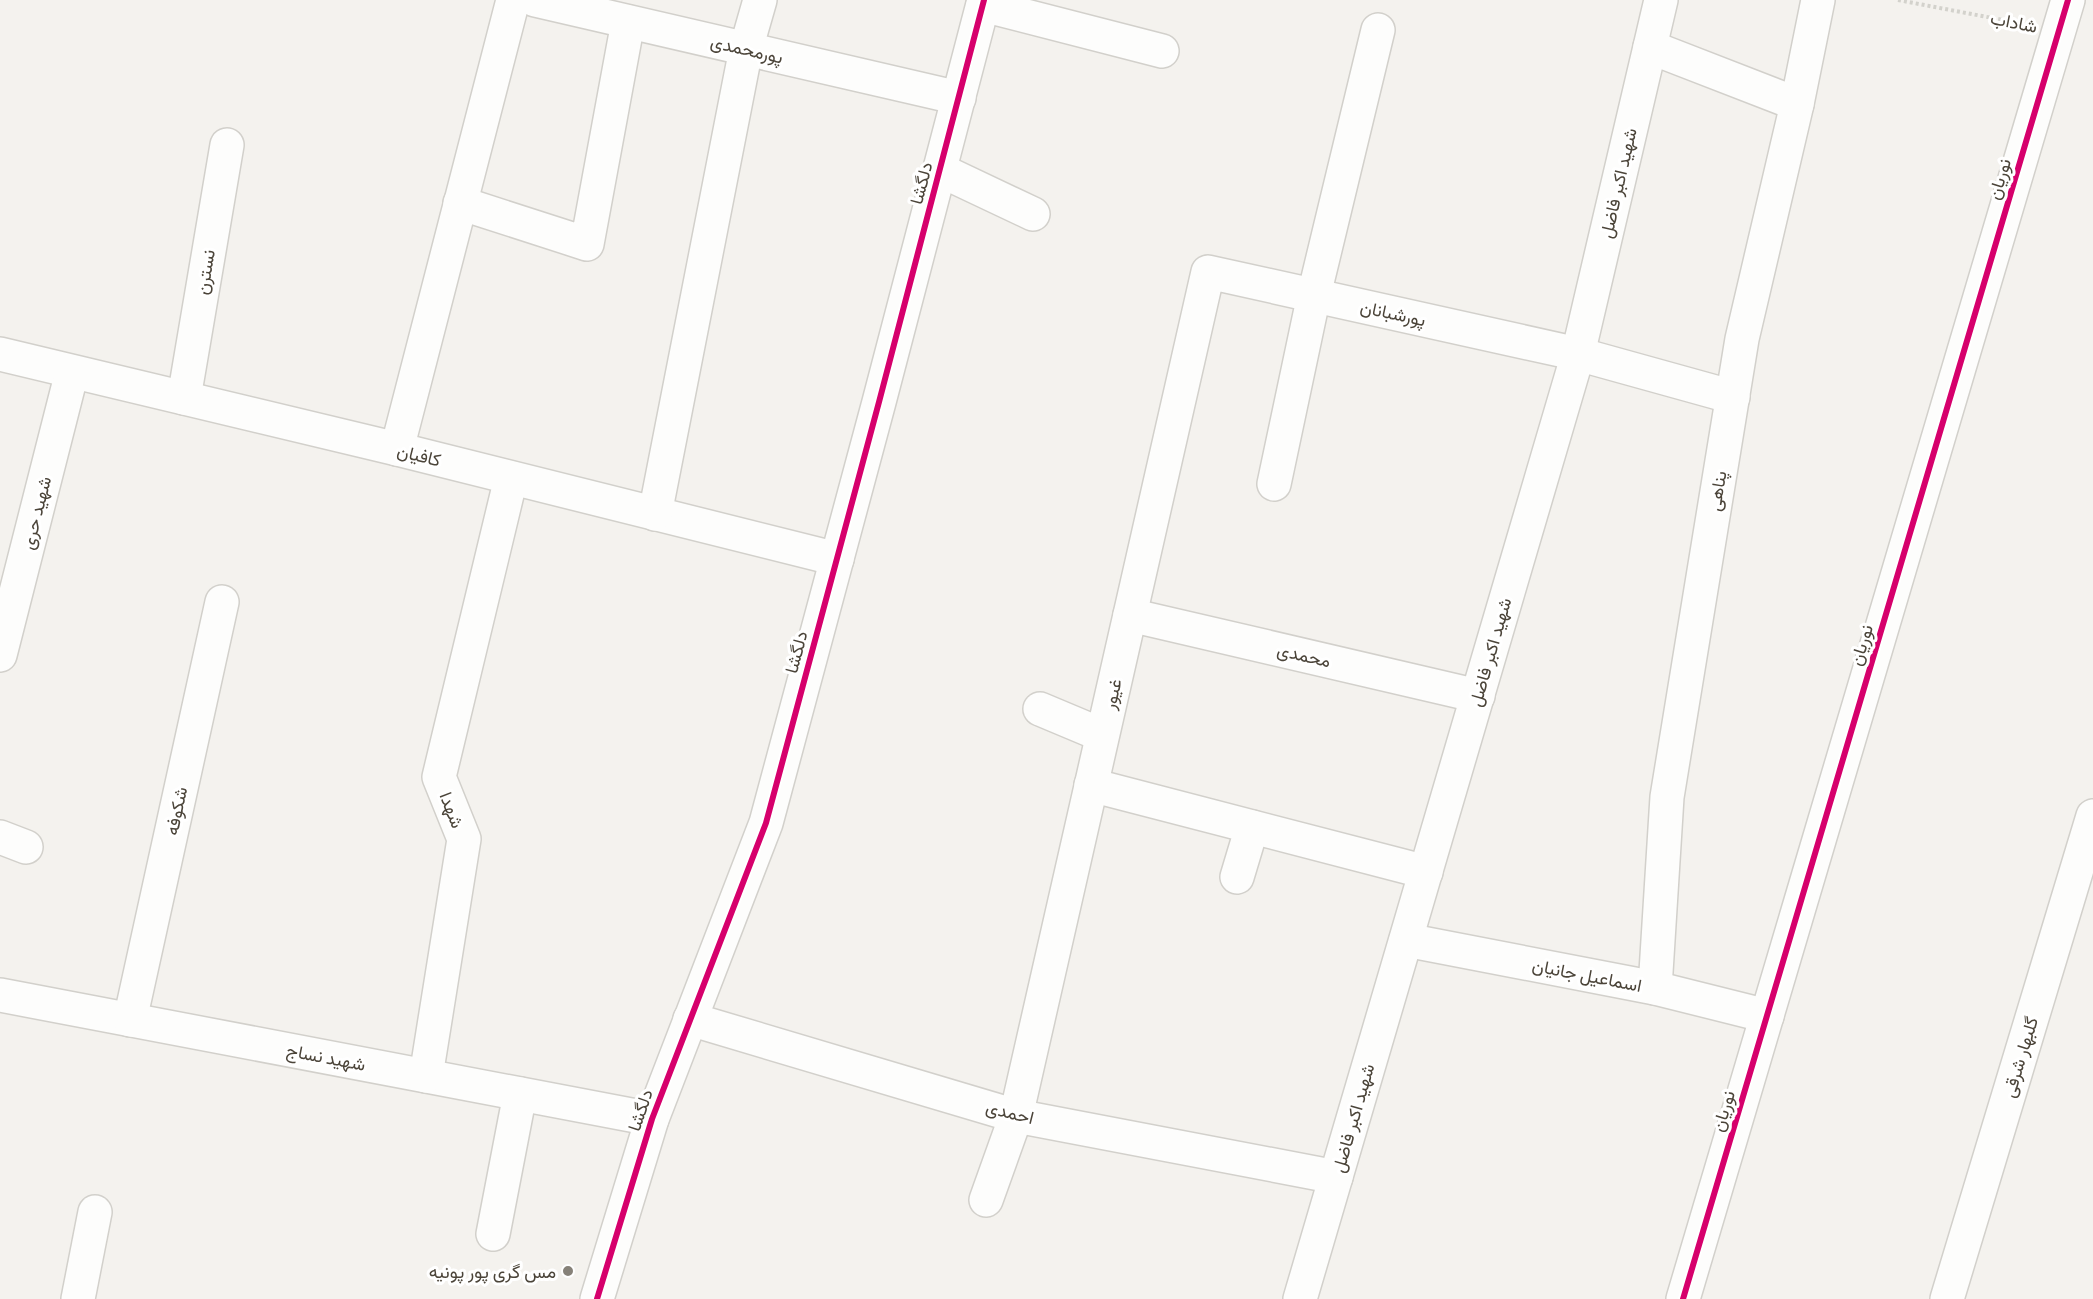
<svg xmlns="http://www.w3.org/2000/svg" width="2093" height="1299" viewBox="0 0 2093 1299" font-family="'PT Sans Narrow',Vazirmatn,sans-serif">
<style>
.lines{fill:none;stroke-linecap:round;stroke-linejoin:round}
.minor-casing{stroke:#d2d0cb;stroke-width:36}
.path{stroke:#d3d2cc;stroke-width:4;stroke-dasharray:3 3;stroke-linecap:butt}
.minor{stroke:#fdfdfc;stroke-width:33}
.cycleway-casing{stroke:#fff;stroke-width:10}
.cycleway{stroke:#d6006c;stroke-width:6}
.poi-dot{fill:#868178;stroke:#fff;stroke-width:2}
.labels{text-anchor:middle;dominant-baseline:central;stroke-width:6;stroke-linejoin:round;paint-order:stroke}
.street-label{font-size:18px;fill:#4b4439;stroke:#fff}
.poi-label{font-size:18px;fill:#4b4439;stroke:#fff;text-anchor:end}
</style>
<rect width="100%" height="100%" fill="#f4f2ee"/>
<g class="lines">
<defs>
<g id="minor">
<polyline points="535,0 959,98"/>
<polyline points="983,5 1162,51"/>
<polyline points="1650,47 1797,104"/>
<polyline points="940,170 1033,214"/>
<polyline points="460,203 587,244 628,22"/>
<polyline points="0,354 397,449 837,559"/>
<polyline points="184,398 227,145"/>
<polyline points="397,449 513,0"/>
<polyline points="1274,484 1314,295 1378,30"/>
<polyline points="655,514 746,49 760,0"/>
<polyline points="1130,615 1478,696"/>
<polyline points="0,655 72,372"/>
<polyline points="1040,709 1102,735"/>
<polyline points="1091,785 1426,872"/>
<polyline points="0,837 26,847"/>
<polyline points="1237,877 1252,827"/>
<polyline points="1406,940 1655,988 1767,1016"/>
<polyline points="1655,988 1667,797 1742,339 1797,104 1818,0"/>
<polyline points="0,995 652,1119"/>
<polyline points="690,1019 1016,1116 1336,1177"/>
<polyline points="130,1020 222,602"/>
<polyline points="426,1076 464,839 439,777 511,478"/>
<polyline points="986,1200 1016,1116 1208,272 1578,354 1733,397"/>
<polyline points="493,1234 520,1094"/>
<polyline points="78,1299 95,1212"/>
<polyline points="597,1299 652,1119 766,823 879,402 984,0"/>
<polyline points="1300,1299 1578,354 1661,0"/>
<polyline points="1683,1299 2068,0"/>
<polyline points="1947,1299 2093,816"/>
</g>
</defs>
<use href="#minor" class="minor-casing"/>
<polyline class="path" points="1898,0 2024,24"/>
<use href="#minor" class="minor"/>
<defs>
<g id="cycleway">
<polyline points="597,1299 652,1119 766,823 879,402 984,0"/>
<polyline points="1683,1299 2068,0"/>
</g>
</defs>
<use href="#cycleway" class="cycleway-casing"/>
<use href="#cycleway" class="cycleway"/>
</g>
<circle class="poi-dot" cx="568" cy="1271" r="6"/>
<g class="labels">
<g class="street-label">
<text transform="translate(2014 22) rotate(11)">شاداب</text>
<text transform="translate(747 49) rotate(13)">پورمحمدی</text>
<text transform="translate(1999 179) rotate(-73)">نوریان</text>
<text transform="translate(921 183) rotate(-75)">دلگشا</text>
<text transform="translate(1618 183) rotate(-77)">شهید اکبر فاضل</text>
<text transform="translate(205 272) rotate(-81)">نسترن</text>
<text transform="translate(1393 313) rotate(12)">پورشبانان</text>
<text transform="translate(419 455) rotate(14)">کافیان</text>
<text transform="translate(1717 491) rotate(-81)">پناهی</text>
<text transform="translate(36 513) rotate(-76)">شهید حری</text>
<text transform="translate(1861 645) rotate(-73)">نوریان</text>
<text transform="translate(796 652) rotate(-75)">دلگشا</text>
<text transform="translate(1490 652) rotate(-74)">شهید اکبر فاضل</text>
<text transform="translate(1304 655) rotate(13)">محمدی</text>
<text transform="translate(1112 694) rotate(-77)">غیور</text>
<text transform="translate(452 810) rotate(69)">شهدا</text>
<text transform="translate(176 811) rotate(-78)">شکوفه</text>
<text transform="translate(1587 975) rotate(11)">اسماعیل جانیان</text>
<text transform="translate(326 1057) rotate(11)">شهید نساج</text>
<text transform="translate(2020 1057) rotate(-73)">گلبهار شرقی</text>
<text transform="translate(640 1110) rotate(-71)">دلگشا</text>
<text transform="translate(1723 1111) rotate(-73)">نوریان</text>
<text transform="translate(1010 1112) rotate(14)">احمدی</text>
<text transform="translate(1353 1118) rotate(-74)">شهید اکبر فاضل</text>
</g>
<g class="poi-label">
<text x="556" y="1271">مس گری پور پونیه</text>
</g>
</g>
</svg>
